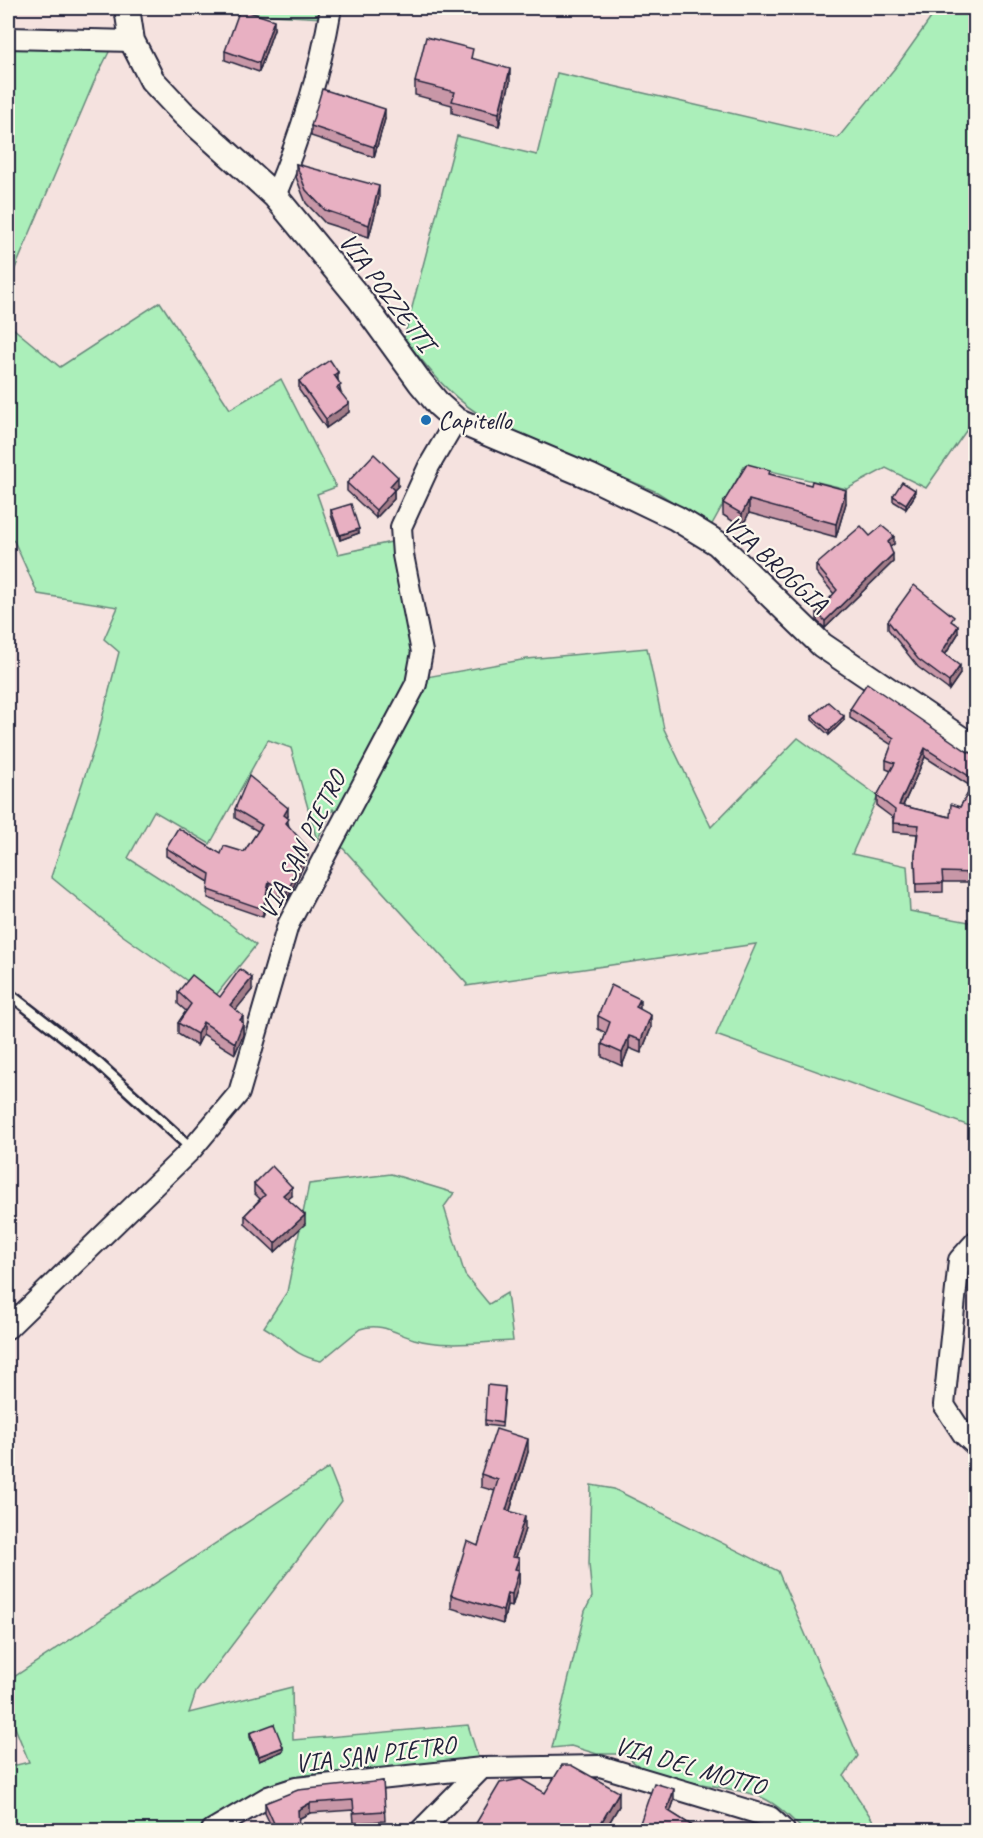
<svg xmlns="http://www.w3.org/2000/svg" width="983" height="1838" viewBox="0 0 983 1838" font-family="Caveat,sans-serif">
<style>
.green{fill:#abefba;stroke:#66887a;stroke-width:1.5}
.lines{fill:none;stroke-linecap:round;stroke-linejoin:round}
.service-casing{stroke:#22223b;stroke-width:14}
.minor-casing{stroke:#22223b;stroke-width:24}
.tertiary-casing{stroke:#22223b;stroke-width:28}
.service{stroke:#fbf7ec;stroke-width:9}
.minor{stroke:#fbf7ec;stroke-width:20}
.tertiary{stroke:#fbf7ec;stroke-width:24}
.wall{fill:#c897a7;stroke:#22223b;stroke-width:1.5;fill-rule:evenodd}
.shaded-wall{fill:#a27b88;stroke:#22223b;stroke-width:1.5}
.building{fill:#e8b0c2;stroke:#22223b;stroke-width:1.5}
.poi-dot{fill:#1f6fb2;stroke:#fbf7ec;stroke-width:2}
.labels{text-anchor:middle;dominant-baseline:central;stroke-width:4.5;stroke-linejoin:round;paint-order:stroke}
.street-label{font-size:26px;fill:#22223b;stroke:#fbf7ec}
.poi-label{font-size:26px;fill:#22223b;stroke:#fbf7ec;text-anchor:start}
</style>
<rect width="100%" height="100%" fill="#f5e2df"/>
<filter id="ink" filterUnits="userSpaceOnUse"><feTurbulence type="fractalNoise" baseFrequency=".0167" numOctaves="2"/><feDisplacementMap in="SourceGraphic" scale="12" xChannelSelector="R" yChannelSelector="G"/><feConvolveMatrix kernelMatrix="1 2 1 2 8 2 1 2 1" color-interpolation-filters="sRGB"/></filter>
<g filter="url(#ink)">
<g class="green">
<polygon points="223,8 325,8 323,18 222,12"/>
<path d="M938,8H975V418L926,488L886,468L847,489L745,465L711,526L657,492L495,424C453,401 433,375 404,338L457,136L537,155L557,73L838,138L899,63Z"/>
<polygon points="114,42 94,82 8,285 8,44"/>
<polygon points="160,302 230,409 281,379 336,487 317,494 338,554 400,540 427,677 527,659 647,648 664,729 711,827 798,738 878,796 852,854 907,866 910,911 975,923 975,1128 716,1035 756,944 466,986 467,984 330,834 338,817 333,809 317,840 291,748 268,740 210,844 154,811 128,858 222,918 256,945 213,999 122,935 51,877 96,742 119,652 104,639 118,607 38,594 14,541 8,538 8,324 60,367"/>
<path d="M391,1174L454,1193L444,1207L465,1275L489,1304L507,1293L513,1341C482,1342 445,1348 414,1339C395,1333 381,1322 360,1329L321,1361C289,1354 290,1342 264,1327L287,1292L309,1184Z"/>
<polygon points="329,1468 342,1501 196,1692 189,1713 292,1687 293,1740 468,1725 479,1760 314,1774 290,1778 260,1789 238,1809 205,1830 8,1830 8,1767 29,1762 8,1710 8,1681"/>
<path d="M591,1485L614,1489L778,1571L858,1756L844,1776L879,1830H803C791,1818 778,1805 763,1798C735,1784 640,1783 627,1754H597L571,1746L552,1748L585,1611L592,1597L589,1564Z"/>
</g>
<g class="lines">
<defs>
<polyline id="service" points="8,993 99,1064 192,1149"/>
<g id="minor">
<polyline points="8,38 132,41"/>
<path d="M275,196C301,135 320,73 331,8"/>
<polyline points="976,1241 959,1260 944,1405 963,1434 976,1446"/>
<polyline points="8,1328 192,1149 239,1093 288,925 416,684 422,652 403,555 401,527 429,466 456,420"/>
<polyline points="212,1830 268,1797 296,1788 482,1768 600,1766 770,1817 784,1830"/>
<polyline points="421,1830 482,1768"/>
</g>
<polyline id="tertiary" points="127,8 132,41 152,80 183,113 275,196 359,298 420,382 439,405 456,420 591,477 676,518 717,543 822,645 976,749"/>
</defs>
<use href="#service" class="service-casing"/>
<use href="#minor" class="minor-casing"/>
<use href="#tertiary" class="tertiary-casing"/>
<use href="#service" class="service"/>
<use href="#minor" class="minor"/>
<use href="#tertiary" class="tertiary"/>
</g>
<g class="wall">
<polygon points="274,29 259,72 225,60 225,51"/>
<polygon points="473,59 510,82 499,126 452,113 452,105 415,95 415,82"/>
<polygon points="385,119 374,157 311,136 311,126"/>
<polygon points="296,164 379,199 369,237 325,223 306,203 296,177"/>
<polygon points="338,380 341,393 349,412 326,428 299,390 299,381"/>
<polygon points="770,474 846,503 836,537 749,513 742,527 723,515 723,503"/>
<polygon points="347,483 398,486 394,490 394,499 376,518 347,491"/>
<polygon points="915,495 906,509 893,501 893,496"/>
<polygon points="331,510 359,533 340,540 331,515"/>
<polygon points="870,536 894,544 890,547 893,562 825,628 817,621 817,613 834,594 816,572 816,565"/>
<polygon points="888,621 954,623 958,634 945,655 960,674 949,690 918,667 888,629"/>
<path d="M850,709L975,754V882H943V892L916,893L915,855L917,834L893,832V818L877,806V796L891,771L886,769V760L892,745L850,718ZM925,757L972,787L960,807L950,817L903,806Z"/>
<polygon points="812,716 844,720 829,735 812,720"/>
<polygon points="235,809 288,816 287,818 289,827 308,856 287,900 269,891 263,917 208,898 209,882 166,856 166,848 221,854 244,852 258,831 235,818"/>
<polygon points="252,990 235,1010 243,1023 243,1035 235,1054 203,1034 197,1046 178,1034 178,1023 186,1011 178,1004 178,992 220,997"/>
<polygon points="640,1010 651,1028 641,1053 629,1048 622,1066 602,1057 602,1044 606,1033 598,1029 598,1016"/>
<polygon points="254,1184 292,1196 288,1199 305,1224 275,1252 245,1224 245,1215 260,1199 254,1193"/>
<polygon points="505,1391 502,1427 485,1425 485,1420"/>
<polygon points="528,1452 510,1511 525,1529 516,1557 519,1558 519,1583 512,1607 507,1606 503,1624 451,1608 451,1595 478,1546 495,1491 481,1487 481,1474"/>
<polygon points="250,1733 283,1751 259,1761 250,1737"/>
<polygon points="383,1781 385,1821 354,1823 353,1810 310,1813 298,1819 299,1830 273,1830 265,1813 265,1803"/>
<polygon points="545,1793 619,1806 605,1830 472,1830"/>
<polygon points="674,1801 670,1812 699,1830 640,1830 640,1823"/>
</g>
<g class="shaded-wall">
<polygon points="274,20 274,29 259,72 259,63"/>
<polygon points="510,69 510,82 499,126 499,113"/>
<polygon points="385,109 385,119 374,157 374,147"/>
<polygon points="379,186 379,199 369,237 369,225"/>
<polygon points="338,372 338,380 334,375"/>
<polygon points="349,403 349,412 326,428 326,419"/>
<polygon points="398,477 398,486 394,490 394,499 376,518 376,510 390,486"/>
<polygon points="846,490 846,503 836,537 836,524"/>
<polygon points="915,490 915,495 906,509 906,504"/>
<polygon points="749,500 749,513 742,527 742,514"/>
<polygon points="359,529 359,533 340,540 340,535"/>
<polygon points="894,536 894,544 888,549 888,542"/>
<polygon points="893,554 893,562 825,628 825,621"/>
<polygon points="958,626 958,634 942,660 942,652"/>
<polygon points="960,666 960,674 949,690 949,682"/>
<polygon points="844,716 844,720 829,735 829,731"/>
<polygon points="925,748 925,757 899,814 899,805"/>
<polygon points="288,808 288,816 284,823 284,815"/>
<polygon points="308,848 308,856 287,900 287,892"/>
<polygon points="269,882 269,891 263,917 263,909"/>
<polygon points="252,978 252,990 230,1017 230,1005"/>
<polygon points="640,999 640,1012 636,1007"/>
<polygon points="651,1015 651,1028 641,1053 641,1040"/>
<polygon points="243,1016 243,1035 235,1054 235,1043 240,1020"/>
<polygon points="203,1022 203,1034 197,1046 197,1034"/>
<polygon points="629,1036 629,1048 622,1066 622,1053"/>
<polygon points="292,1187 292,1196 283,1203 283,1195"/>
<polygon points="305,1215 305,1224 275,1252 275,1243"/>
<polygon points="528,1439 528,1452 506,1523 506,1510"/>
<polygon points="525,1516 525,1529 512,1570 512,1557"/>
<polygon points="519,1558 519,1583 512,1607 512,1594 515,1569"/>
<polygon points="507,1593 507,1606 503,1624 503,1611"/>
<polygon points="283,1747 283,1751 259,1761 259,1756"/>
<polygon points="674,1789 674,1801 667,1822 667,1810"/>
<polygon points="619,1792 619,1806 605,1830 597,1830"/>
<polygon points="310,1803 310,1813 298,1819 298,1810"/>
<polygon points="577,1823 577,1830 572,1830"/>
</g>
<g class="building">
<polygon points="240,9 274,20 259,63 225,51"/>
<polygon points="426,37 473,49 471,58 510,69 499,113 452,101 455,92 415,82"/>
<polygon points="322,89 385,109 374,147 311,126"/>
<polygon points="296,164 379,186 369,225 325,210 306,190"/>
<polygon points="330,360 338,372 334,375 341,385 337,388 349,403 326,419 299,381"/>
<polygon points="374,454 398,477 390,486 394,490 376,510 347,483"/>
<polygon points="747,464 770,470 769,474 811,485 812,481 846,490 836,524 749,500 742,514 723,503"/>
<polygon points="902,482 915,490 906,504 893,496"/>
<polygon points="351,504 359,529 340,535 331,510"/>
<polygon points="861,526 870,536 882,526 894,536 888,542 893,554 825,621 817,613 837,590 816,565"/>
<polygon points="914,585 954,617 951,621 958,626 942,652 960,666 949,682 918,659 888,621"/>
<polygon points="867,683 968,752 975,754 975,780 925,748 899,805 950,817 951,804 960,807 975,781 975,873 942,872 943,883 916,884 915,855 919,825 893,823 895,810 877,796 895,763 886,760 894,738 850,709"/>
<polygon points="828,702 844,716 829,731 812,716"/>
<polygon points="249,776 288,808 284,815 289,819 286,823 308,848 287,892 269,882 263,909 208,890 210,874 166,848 178,828 221,854 224,846 244,852 262,825 235,809"/>
<polygon points="240,969 252,978 230,1005 243,1016 240,1020 243,1023 235,1043 203,1022 197,1034 178,1023 191,1004 178,992 192,975 220,997"/>
<polygon points="611,985 640,999 636,1007 651,1015 641,1040 629,1036 622,1053 602,1044 610,1022 598,1016"/>
<polygon points="272,1166 292,1187 283,1195 305,1215 275,1243 245,1215 265,1195 254,1184"/>
<polygon points="487,1385 505,1387 502,1423 485,1420"/>
<polygon points="496,1429 528,1439 506,1510 525,1516 512,1557 519,1558 515,1569 519,1570 512,1594 507,1593 503,1611 451,1595 467,1541 478,1546 498,1480 481,1474"/>
<polygon points="274,1724 283,1747 259,1756 250,1733"/>
<polygon points="562,1765 571,1765 619,1792 597,1830 589,1830 577,1823 572,1830 472,1830 500,1783 521,1779 545,1793"/>
<polygon points="383,1781 385,1811 354,1813 353,1800 310,1803 298,1810 299,1830 277,1830 265,1803 298,1790"/>
<polygon points="654,1783 674,1789 667,1810 699,1830 654,1830 640,1823"/>
</g>
</g>
<circle class="poi-dot" cx="426" cy="420" r="6"/>
<g class="labels">
<g class="street-label">
<text transform="translate(387 292) rotate(53)">VIA POZZETTI</text>
<text transform="translate(776 564) rotate(42)">VIA BROGGIA</text>
<text transform="translate(302 845) rotate(-63)">VIA SAN PIETRO</text>
<text transform="translate(375 1754) rotate(-7)">VIA SAN PIETRO</text>
<text transform="translate(690 1766) rotate(16)">VIA DEL MOTTO</text>
</g>
<g class="poi-label">
<text x="438" y="420">Capitello</text>
</g>
</g>
<rect width="983" height="1838" fill="none" stroke="#fbf7ec" stroke-width="30"/>
<rect x="15" y="15" width="953" height="1808" fill="none" stroke="#22223b" stroke-width="2" filter="url(#ink)"/>
</svg>
